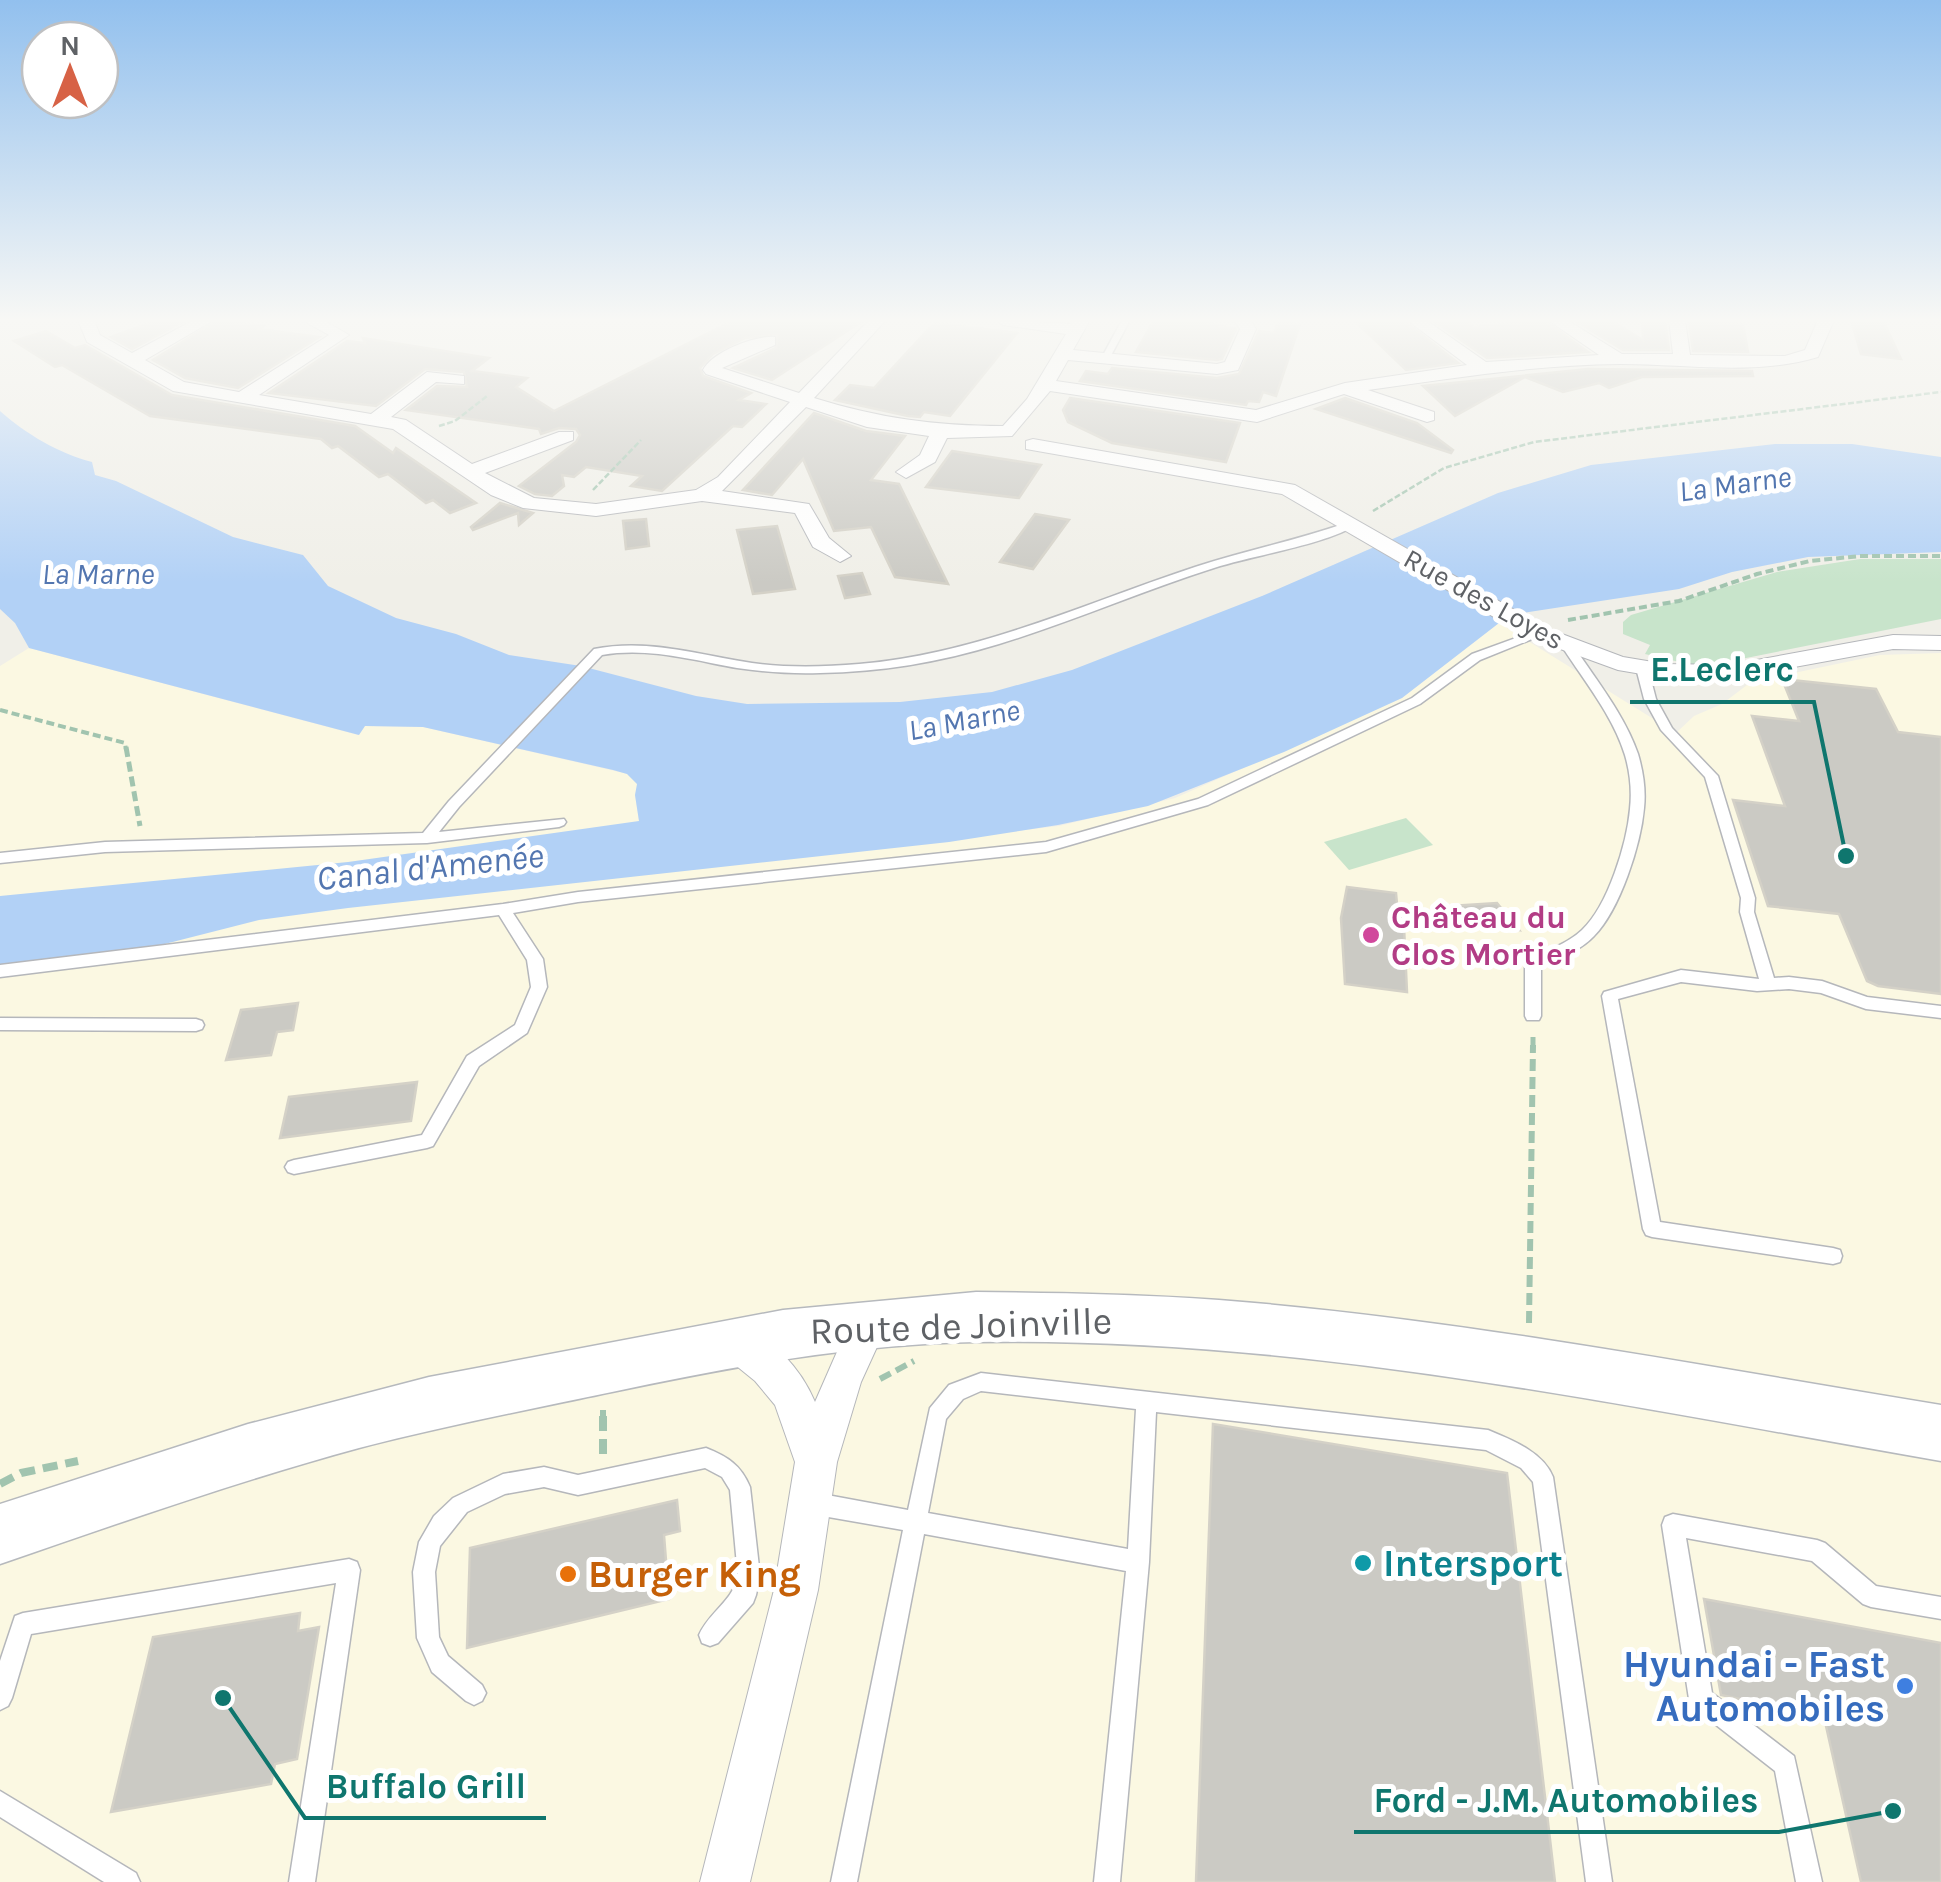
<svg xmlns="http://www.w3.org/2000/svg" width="1941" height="1882" viewBox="0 0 1941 1882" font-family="Karla,sans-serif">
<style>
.commercial{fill:#fbf8e2}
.green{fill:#c8e4cb}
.water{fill:#b2d1f6}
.building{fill:#cbcac4;stroke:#d4d1c7;stroke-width:2.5}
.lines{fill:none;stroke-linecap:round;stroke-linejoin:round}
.lane-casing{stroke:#b5b7bb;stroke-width:3}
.street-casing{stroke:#b5b7bb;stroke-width:2}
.secondary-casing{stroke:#b6b9bd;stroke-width:3}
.path-far4{stroke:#a1c4af;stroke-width:2.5;stroke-dasharray:6 2.5;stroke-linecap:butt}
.path-far3{stroke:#a1c4af;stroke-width:4;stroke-dasharray:8 4;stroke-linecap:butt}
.path-far2{stroke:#a1c4af;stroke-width:5;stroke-dasharray:10 5;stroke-linecap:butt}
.path-far1{stroke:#a1c4af;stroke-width:6;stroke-dasharray:12 6;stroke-linecap:butt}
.path{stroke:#a1c4af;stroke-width:8;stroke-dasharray:15 8;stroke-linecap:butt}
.lane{fill:#fff;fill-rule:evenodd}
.street{fill:#fff;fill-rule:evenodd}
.secondary{fill:#fff;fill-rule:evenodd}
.hotel-dot{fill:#d1479c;stroke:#fff;stroke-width:4}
.culture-dot{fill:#0f9aa8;stroke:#fff;stroke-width:4}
.food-dot{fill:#e8710a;stroke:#fff;stroke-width:4}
.shop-dot{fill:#3f7fe0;stroke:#fff;stroke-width:4}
.labels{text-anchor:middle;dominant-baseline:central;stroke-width:10;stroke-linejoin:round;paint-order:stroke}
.far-street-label{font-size:28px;fill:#5f6266;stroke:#fff}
.far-water-label{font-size:30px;font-style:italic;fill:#5376b0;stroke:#fff}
.hotel-label{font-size:32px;font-weight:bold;fill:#b23c85;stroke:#fff;text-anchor:start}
.water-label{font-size:35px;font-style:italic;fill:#5376b0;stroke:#fff}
.near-street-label{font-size:38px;fill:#5f6266;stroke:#fff}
.near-culture-label{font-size:38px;font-weight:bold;fill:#0d838f;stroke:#fff;text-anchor:start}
.near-food-label{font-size:38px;font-weight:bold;fill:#c56008;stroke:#fff;text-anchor:start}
.near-shop-label{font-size:38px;font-weight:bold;fill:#366cbe;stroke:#fff;text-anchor:end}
.leader{fill:none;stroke:#0f766e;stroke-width:4}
.callout-dot{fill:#0f766e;stroke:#fff;stroke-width:4}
.callout-label{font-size:35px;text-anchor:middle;font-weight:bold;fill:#0f766e;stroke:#fff;stroke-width:10;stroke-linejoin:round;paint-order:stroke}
</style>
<rect width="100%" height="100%" fill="#f0efe8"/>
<polygon class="commercial" points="1499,623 1676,733 1694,716 1722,704 1751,682 1880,655 1941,653 1941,1882 0,1882 0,666 29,648 358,735 365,726 423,727 628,774 638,784 635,795 647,875 1059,826 1175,798 1402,698"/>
<g class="green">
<polygon points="1860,559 1941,559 1941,619 1701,667 1645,654 1650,645 1623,634 1623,622 1631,615 1777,572"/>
<polygon points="1406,818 1433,845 1349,870 1324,842"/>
</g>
<path class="water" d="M0,411C26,434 58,453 92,462L95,475L116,481L233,537L303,555L328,586L396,618L456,634L509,655L581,666L696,696L747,704L900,702L992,692L1072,670L1262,596L1498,493L1591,465L1775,444H1852L1941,457V552L1808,557L1732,572L1679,589L1516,614L1499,623L1402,698L1284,752L1148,806L1058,825L949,842L348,908L259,920L145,949L0,966V896L348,862L639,821L635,795L637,784L627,774L613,770L423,727L365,726L359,735L29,648L15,623L0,609Z"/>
<g class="building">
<polygon points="158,320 186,320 132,349 111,337"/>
<polygon points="218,320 263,326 259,329 319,337 238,388 185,378 153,360"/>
<polygon points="734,320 864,320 772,380 733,368 776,348 778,334 745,338 713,354 700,368 703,376 751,393 739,400 766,404 742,427 733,426 662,491 631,486 642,476 586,467 574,477 562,475 564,486 552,496 535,494 519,486 576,442 580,435 576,429 559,428 541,434 539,429 406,410 437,386 467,387 464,372 425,369 376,406 269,393 347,341 365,343 363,338 489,358 472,371 527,378 516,387 554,411"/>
<polygon points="1154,320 1196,320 1236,329 1222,359 1217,360 1136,352"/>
<polygon points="1354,320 1403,320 1458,363 1406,370"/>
<polygon points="1432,320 1465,320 1474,327 1544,320 1588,352 1487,358"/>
<polygon points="1574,320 1610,320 1643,340 1642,320 1665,320 1669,350 1623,350"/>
<polygon points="1689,320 1743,324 1748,352 1693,351"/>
<polygon points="1851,320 1883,320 1901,359 1861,354"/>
<polygon points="1278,322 1300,324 1276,396 1263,392 1259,402 1248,401 1246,405 1080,381 1086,371 1108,374 1112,368 1217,378 1239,374 1259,331 1274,333"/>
<polygon points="934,323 1017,333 950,416 924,412 920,417 908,416 835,400 850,385 874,388"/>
<polygon points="46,331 75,348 85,345 172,395 355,426 393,453 396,448 476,503 450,513 433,500 426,503 388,474 379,477 338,446 332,448 321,439 150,416 62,365 55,367 14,341"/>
<polygon points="1588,369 1752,371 1753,376 1642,377 1609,388 1599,383 1563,392 1525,377 1455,416 1423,386"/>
<polygon points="1070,398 1240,423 1226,462 1112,443 1068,422 1063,410"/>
<polygon points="1345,398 1417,423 1453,450 1451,453 1316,409"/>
<polygon points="814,413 866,431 905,436 871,480 899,484 948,584 895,577 871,527 834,531 803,459 772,495 743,490"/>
<polygon points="952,451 1041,465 1019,498 926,487"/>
<polygon points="500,503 533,513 519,525 518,513 473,530 471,527"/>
<polygon points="1035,514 1069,520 1033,569 1000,562"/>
<polygon points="646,519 649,546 626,549 623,521"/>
<polygon points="777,526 795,589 753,594 737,530"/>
<polygon points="862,573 870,594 845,598 838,576"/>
<polygon points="1782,679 1876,689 1898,732 1941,737 1941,994 1878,986 1867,981 1839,914 1768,906 1733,800 1785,806 1752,716 1799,721"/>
<polygon points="1347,887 1396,893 1397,904 1403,905 1407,992 1345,984 1341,918"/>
<polygon points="1497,903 1519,930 1435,917 1435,907"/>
<polygon points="298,1003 293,1030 277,1032 271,1055 226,1060 241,1010"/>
<polygon points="417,1082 411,1121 280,1138 289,1097"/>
<polygon points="1213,1424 1507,1473 1555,1882 1196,1882"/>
<polygon points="677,1500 680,1531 664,1535 669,1599 467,1648 470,1548"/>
<polygon points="1704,1599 1941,1643 1941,1882 1861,1882 1824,1717 1721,1695"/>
<polygon points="300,1613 298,1631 319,1627 297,1759 275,1764 271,1784 111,1812 153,1637"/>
</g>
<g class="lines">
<defs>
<g id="lane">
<polygon points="1122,320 1130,320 1108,361 1102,361 1101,359"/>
<path d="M1349,522L1358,524C1325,545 1254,555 1214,568C1141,591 1072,622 999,644C941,662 881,672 820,673C792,674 764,672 737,668C692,660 648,647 602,655L459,807L439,832L564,819L566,822L564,825L559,827L427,843L105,852L0,863V853L105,842L423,833L449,801L594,649C648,638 699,655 752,663C787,668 824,667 859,664C978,654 1083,604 1195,567C1246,550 1299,540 1349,522Z"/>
<polygon points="1538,630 1542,631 1542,635 1480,660 1420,704 1208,805 1046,852 578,902 513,913 543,959 547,987 527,1033 479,1066 433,1146 427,1148 294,1174 288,1172 285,1167 288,1162 294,1160 422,1135 467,1056 515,1025 531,987 527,960 499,915 0,977 0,965 503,904 578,892 1046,842 1198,799 1412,698 1472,654"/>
<path d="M1569,644L1575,648C1597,681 1625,716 1638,754C1643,771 1646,790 1644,808C1641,844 1620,910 1594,936C1580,951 1559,958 1541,966V1016L1539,1020H1527L1525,1016V963L1528,959C1546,951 1567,944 1582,930C1608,906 1627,843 1630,809C1632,791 1630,772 1625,755C1613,716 1585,682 1563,648Z"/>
<polygon points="1642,664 1648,668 1656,699 1672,728 1718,776 1755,898 1754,912 1774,978 1789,977 1822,981 1867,997 1941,1006 1941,1018 1866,1009 1821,993 1789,989 1757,991 1681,982 1618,999 1660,1222 1833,1248 1840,1250 1842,1256 1840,1262 1833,1264 1652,1237 1646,1235 1643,1229 1602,996 1604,992 1681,970 1759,979 1740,912 1741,898 1705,777 1661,730 1644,699 1636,668"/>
<polygon points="0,1018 196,1019 202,1021 204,1025 202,1029 196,1031 0,1030"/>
<path d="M981,1373L1488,1430C1512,1440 1543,1452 1553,1477L1612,1882H1586L1533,1482L1521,1468L1486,1450L1156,1412L1149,1562L1120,1882H1094L1126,1571L924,1534L857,1882H831L903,1530L811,1514L804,1510L800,1503L804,1496L811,1492L908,1510L930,1408L949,1385ZM981,1391L1136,1409L1128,1549L928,1513L946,1419L963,1399Z"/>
<path d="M706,1448C728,1457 741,1465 750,1487L760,1576L756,1595L753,1603L718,1643L710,1646L702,1643L699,1635C709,1612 733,1601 738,1576L730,1490L722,1477L705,1468L578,1495L544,1487L505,1494L467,1512L440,1546L435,1572L439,1637L448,1656L482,1685L486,1693L482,1701L474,1705L466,1701L432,1672L417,1638L413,1572L419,1542L434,1516L453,1498L503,1474L544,1467L578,1475Z"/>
<polygon points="1673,1514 1817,1540 1825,1543 1876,1586 1941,1597 1941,1619 1871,1607 1863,1604 1812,1561 1686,1538 1712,1693 1794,1756 1822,1882 1796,1882 1775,1771 1693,1707 1689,1699 1662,1525 1665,1517"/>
<polygon points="349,1559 357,1562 360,1570 315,1882 289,1882 336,1583 31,1634 12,1698 8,1706 0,1710 0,1661 15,1616 23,1613"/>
<polygon points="0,1791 136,1873 140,1882 104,1882 0,1817"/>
</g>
<g id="street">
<path d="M78,320H94L100,335L132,353L194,320H214L145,360L184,382L239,392L329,335L302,320H323L349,335L259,395L371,414L427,372L464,376V384L436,382L391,417L406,420L472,464L559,432H573V440L485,473L534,498L596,504L696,490L718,477L790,402L706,374L703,370C712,352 755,335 775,337V345L722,368L799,393L869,320H886L814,398C878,418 936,426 1003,426L1027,399L1066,334L1003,325L995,320L1071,324L1074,320H1090L1073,350L1217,364L1225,362L1240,329L1234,320H1250L1256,329L1238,370L1217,374L1068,360L1056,381L1256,410L1345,383L1467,365L1407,320H1426L1486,362L1599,355L1548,320H1567L1622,354H1673L1669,320H1685L1690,355L1785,356L1805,350L1818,320H1834L1818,357C1756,376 1685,364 1620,364C1535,365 1452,378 1368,390L1434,412V420L1427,422L1344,394L1257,422L1050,391L1012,436L947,438L935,462L906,478L896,472L920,455L929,436L867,427L806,407L722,491L809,504L829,538L851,556L840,562L813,547L795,513L702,501L596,516L523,508L491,495L393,429L173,391L87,342Z"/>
<polygon points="1033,439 1295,485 1546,628 1623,657 1665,664 1729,665 1893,635 1941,636 1941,650 1893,649 1729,679 1665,678 1618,670 1530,638 1282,494 1026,449 1026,441"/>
<path d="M868,1307L882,1313L887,1325L861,1382L837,1462L818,1590L750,1882H700L774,1590L795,1462L775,1405L755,1381L723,1355L718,1342L723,1329L737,1324C772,1337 801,1368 815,1402L854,1313Z"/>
</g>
<path id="secondary" d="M976,1292C1057,1293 1138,1294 1219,1300C1461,1319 1701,1366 1941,1405V1461C1622,1406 1301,1336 976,1342C853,1344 731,1367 612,1392C527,1410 443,1426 359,1448C238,1481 119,1523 0,1564V1504L248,1424L429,1377L783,1310Z"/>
</defs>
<use href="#lane" class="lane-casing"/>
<use href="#street" class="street-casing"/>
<use href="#secondary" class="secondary-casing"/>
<g class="path-far4">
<polyline points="439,426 455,421 487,396"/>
<polyline points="593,490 641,440"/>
<polyline points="1373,511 1444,468 1534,442 1941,392"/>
</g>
<g class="path-far3">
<polyline points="1568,620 1679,601 1757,574 1810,561 1860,556 1941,556"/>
<polyline points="0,710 125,743 126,750"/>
</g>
<g class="path-far2">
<polyline points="126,747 140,826"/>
<polyline points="1533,1047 1533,1034"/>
</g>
<g class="path-far1">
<polyline points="1529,1323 1533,1045"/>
<polyline points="880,1379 914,1361"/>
<polyline points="603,1410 603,1419"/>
</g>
<g class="path">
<polyline points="603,1416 603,1459"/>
<polyline points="0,1484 21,1473 78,1461"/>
</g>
<use href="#lane" class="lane"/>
<use href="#street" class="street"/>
<use href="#secondary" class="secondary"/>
</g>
<linearGradient id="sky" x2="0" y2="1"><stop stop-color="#92c0ee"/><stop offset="0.55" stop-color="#f8f8f5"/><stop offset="1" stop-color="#f8f8f5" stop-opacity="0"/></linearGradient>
<rect width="1941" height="583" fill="url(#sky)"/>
<circle class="hotel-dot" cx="1371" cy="935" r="10"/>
<circle class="culture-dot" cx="1363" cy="1563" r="10"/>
<circle class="food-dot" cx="568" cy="1574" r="10"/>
<circle class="shop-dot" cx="1905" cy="1686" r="10"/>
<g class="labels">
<g class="far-street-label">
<text transform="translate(1484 599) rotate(29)">Rue des Loyes</text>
</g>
<g class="far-water-label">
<text transform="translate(1735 484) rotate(-8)">La Marne</text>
<text x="98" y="574">La Marne</text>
<text transform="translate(964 720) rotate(-11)">La Marne</text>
</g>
<g class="hotel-label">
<text x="1391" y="917">Château du<tspan x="1391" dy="37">Clos Mortier</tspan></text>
</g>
<g class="water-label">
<text transform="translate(430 867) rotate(-6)">Canal d'Amenée</text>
</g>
<g class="near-street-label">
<text transform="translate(961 1326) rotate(-2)">Route de Joinville</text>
</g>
<g class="near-culture-label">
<text x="1383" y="1563">Intersport</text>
</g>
<g class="near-food-label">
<text x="588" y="1574">Burger King</text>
</g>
<g class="near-shop-label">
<text x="1885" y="1664">Hyundai - Fast<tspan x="1885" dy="44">Automobiles</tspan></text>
</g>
</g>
<path class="leader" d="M1846 856L1814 702H1630M223 1698L305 1818H546M1893 1811L1779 1832H1354"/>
<g class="callout-dot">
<circle cx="1846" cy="856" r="10"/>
<circle cx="223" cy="1698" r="10"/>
<circle cx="1893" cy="1811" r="10"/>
</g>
<g class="callout-label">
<text x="1722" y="681">E.Leclerc</text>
<text x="426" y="1798">Buffalo Grill</text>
<text x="1566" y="1812">Ford - J.M. Automobiles</text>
</g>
<g transform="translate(70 70)"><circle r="48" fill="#ffffff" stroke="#bfc0c2" stroke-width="2.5"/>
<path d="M0-8L18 38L0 25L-18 38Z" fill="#d76246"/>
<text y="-15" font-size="28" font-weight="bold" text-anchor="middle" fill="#5f6266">N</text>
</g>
</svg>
